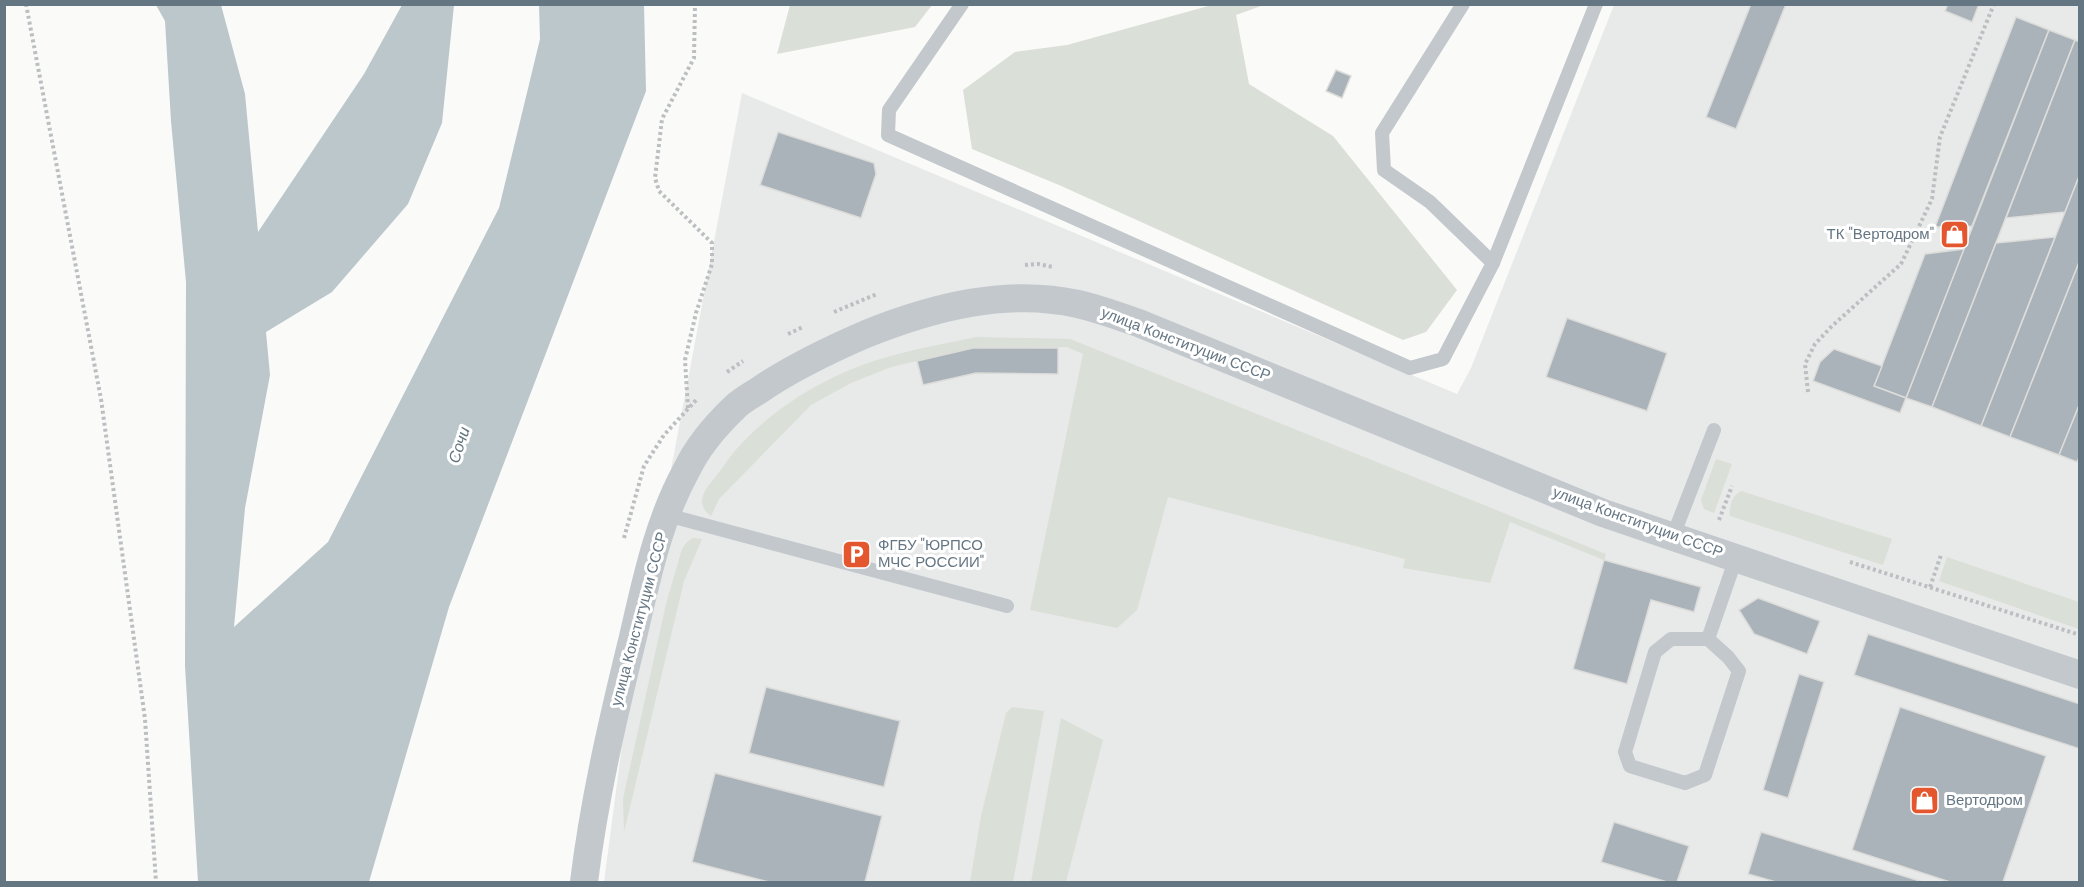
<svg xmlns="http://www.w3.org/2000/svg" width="2084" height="887" viewBox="0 0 2084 887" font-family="'DM Sans',sans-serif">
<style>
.built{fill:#e8e9e9}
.green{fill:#dadfd7}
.water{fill:#bbc7cb}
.building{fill:#aab3b9;stroke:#dcdcda;stroke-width:1.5}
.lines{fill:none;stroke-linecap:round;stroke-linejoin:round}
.path{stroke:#bbbfc2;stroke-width:4;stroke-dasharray:3 3;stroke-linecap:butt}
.service{stroke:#c3c8cc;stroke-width:14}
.minor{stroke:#c3c8cc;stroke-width:28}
.labels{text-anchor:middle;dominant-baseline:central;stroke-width:6;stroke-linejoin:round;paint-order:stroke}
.poi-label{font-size:15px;fill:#657683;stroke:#fff;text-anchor:start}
.street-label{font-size:15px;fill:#657683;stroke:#fff}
.water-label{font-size:16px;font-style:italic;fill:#60757c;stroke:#fff}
</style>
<rect width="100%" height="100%" fill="#fafaf8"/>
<polygon class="built" points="1614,5 2079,5 2079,882 604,882 629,692 742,93 1457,394 1471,368"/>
<g class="green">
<polygon points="790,5 790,4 932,5 915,27 777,54"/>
<polygon points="1212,5 1264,5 1236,15 1249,84 1333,136 1457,290 1426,332 1403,340 1059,185 972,149 963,90 1015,52 1067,45"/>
<path d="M976,337L1070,339L1606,554L1604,560L1510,522L1490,583L1403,568L1405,559L1168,497L1137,610L1117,628L1030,610L1083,354L1067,347L973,348L891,367L851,383L811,405L719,499L711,516C693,503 706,488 717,475C726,463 735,449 746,439C784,400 838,370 891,356C919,348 948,343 976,337Z"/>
<polygon points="1716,459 1732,464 1714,513 1704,509 1701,500"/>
<path d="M1741,491L1892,539L1883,565L1730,516C1729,506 1732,496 1741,491Z"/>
<polygon points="693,538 702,539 684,581 624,832 623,799 666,604 682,549 687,542"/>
<polygon points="1947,557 2079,602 2079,629 1939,581"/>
<polygon points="1012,707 1044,711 1013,882 970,882 981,816 1006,713"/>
<polygon points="1061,718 1103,740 1066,882 1031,882"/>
</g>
<polygon class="water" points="156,5 221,5 245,94 258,232 364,74 402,5 454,5 442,123 408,204 332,292 266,332 270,375 245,508 234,627 328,542 499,208 540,39 539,5 644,5 646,91 449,607 369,882 198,882 185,666 186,282 171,121 165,21"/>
<g class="building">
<polygon points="1751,4 1786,4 1736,129 1706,117"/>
<polygon points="1948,4 1979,4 1972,22 1945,11"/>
<polygon points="2016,17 2049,30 1972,226 1935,227"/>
<polygon points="2049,30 2075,40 1932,407 1906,398"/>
<polygon points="2075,40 2080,42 2080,174 2065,212 2006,218"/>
<polygon points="1336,70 1351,76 1342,98 1326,91"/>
<polygon points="778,132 874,163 876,174 861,218 760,185"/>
<polygon points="2080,174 2080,260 2010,437 1981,426"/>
<polygon points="2055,237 1981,426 1932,407 1996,243"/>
<polygon points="1964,249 1906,398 1874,386 1925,254"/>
<polygon points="2080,260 2080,403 2059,455 2010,437"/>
<polygon points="1567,318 1667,353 1647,411 1546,377"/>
<polygon points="973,348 1058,348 1058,374 976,373 923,385 917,361"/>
<polygon points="1834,349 1882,366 1874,386 1906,398 1900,413 1813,381 1820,362"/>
<polygon points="2080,403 2080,455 2077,462 2059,455"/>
<polygon points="1604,560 1701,587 1694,612 1651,600 1627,684 1573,669"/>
<polygon points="1758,598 1820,621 1807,654 1754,634 1739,610"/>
<polygon points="1868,634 2080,704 2080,749 1854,675"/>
<polygon points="1799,674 1824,682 1788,798 1763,790"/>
<polygon points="766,687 900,721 884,787 749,753"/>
<polygon points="1900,707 2046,756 2003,882 1950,882 1852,850"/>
<polygon points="715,773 882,816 865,882 769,882 692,862"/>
<polygon points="1614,822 1689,846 1677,882 1667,882 1601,862"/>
<polygon points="1761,832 1923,882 1776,882 1748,874"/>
</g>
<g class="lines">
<g class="path">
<polyline points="26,4 101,399 145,719 156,882"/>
<polyline points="1025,265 1038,264 1053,267"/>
<polyline points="834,312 877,294"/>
<polyline points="788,334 803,327"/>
<polyline points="727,372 743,361"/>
<polyline points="1808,392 1805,364 1815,344 1832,326 1901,264 1932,199 1940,137 1994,4"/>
<polyline points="688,408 685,360 696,313 712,264 712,243 659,191 655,178 662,119 694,58 695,4"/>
<polyline points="1719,520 1732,486"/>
<polyline points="624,538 644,466 664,435 697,399"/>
<polyline points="1850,562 2080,635"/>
<polyline points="1930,587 1941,555"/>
</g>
<g class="service">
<polyline points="962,4 889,110 888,135 1410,368 1443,359 1493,263 1596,4"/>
<polyline points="1463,4 1382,133 1384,170 1430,202 1493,263"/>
<polyline points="667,515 1007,606"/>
<polyline points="1673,536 1714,430"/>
<polyline points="1708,639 1728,657 1739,671 1705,775 1685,783 1630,766 1625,752 1655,652 1671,639 1708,639 1736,558"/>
</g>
<path class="minor" d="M584,882C594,800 613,718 633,637C646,581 658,522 686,471C697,448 716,425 735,407C741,401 750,396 758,391C791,368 829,350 866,334C933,307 1007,288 1078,304C1100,309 1121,317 1141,324L1603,513L2080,675"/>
</g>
<defs>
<symbol id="shop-square" viewBox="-11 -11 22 22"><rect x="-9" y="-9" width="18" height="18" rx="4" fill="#e4572e" stroke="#fff"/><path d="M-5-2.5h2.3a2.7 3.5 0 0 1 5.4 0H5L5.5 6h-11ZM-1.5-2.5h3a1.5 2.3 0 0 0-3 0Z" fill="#fff"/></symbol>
<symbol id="parking-square" viewBox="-11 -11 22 22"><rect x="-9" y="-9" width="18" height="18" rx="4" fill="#e4572e" stroke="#fff"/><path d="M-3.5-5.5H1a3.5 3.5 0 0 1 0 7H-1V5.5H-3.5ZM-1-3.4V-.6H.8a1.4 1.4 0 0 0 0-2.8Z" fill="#fff"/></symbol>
</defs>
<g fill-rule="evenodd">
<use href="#shop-square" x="1938" y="218" width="33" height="33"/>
<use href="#parking-square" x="840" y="538" width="33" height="33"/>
<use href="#shop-square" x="1908" y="784" width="33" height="33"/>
</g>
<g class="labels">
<g class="poi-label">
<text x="1934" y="234" text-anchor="end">ТК "Вертодром"</text>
<text x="878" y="545">ФГБУ "ЮРПСО<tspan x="878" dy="17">МЧС РОССИИ"</tspan></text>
<text x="1946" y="800">Вертодром</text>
</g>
<g class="street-label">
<text transform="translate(1186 344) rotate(21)">улица Конституции СССР</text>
<text transform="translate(1638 522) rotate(20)">улица Конституции СССР</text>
<text transform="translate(639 619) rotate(-75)">улица Конституции СССР</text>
</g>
<g class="water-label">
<text transform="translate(459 445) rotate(-72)">Сочи</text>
</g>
</g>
<rect width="2084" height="887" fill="none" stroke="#657683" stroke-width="12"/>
</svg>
